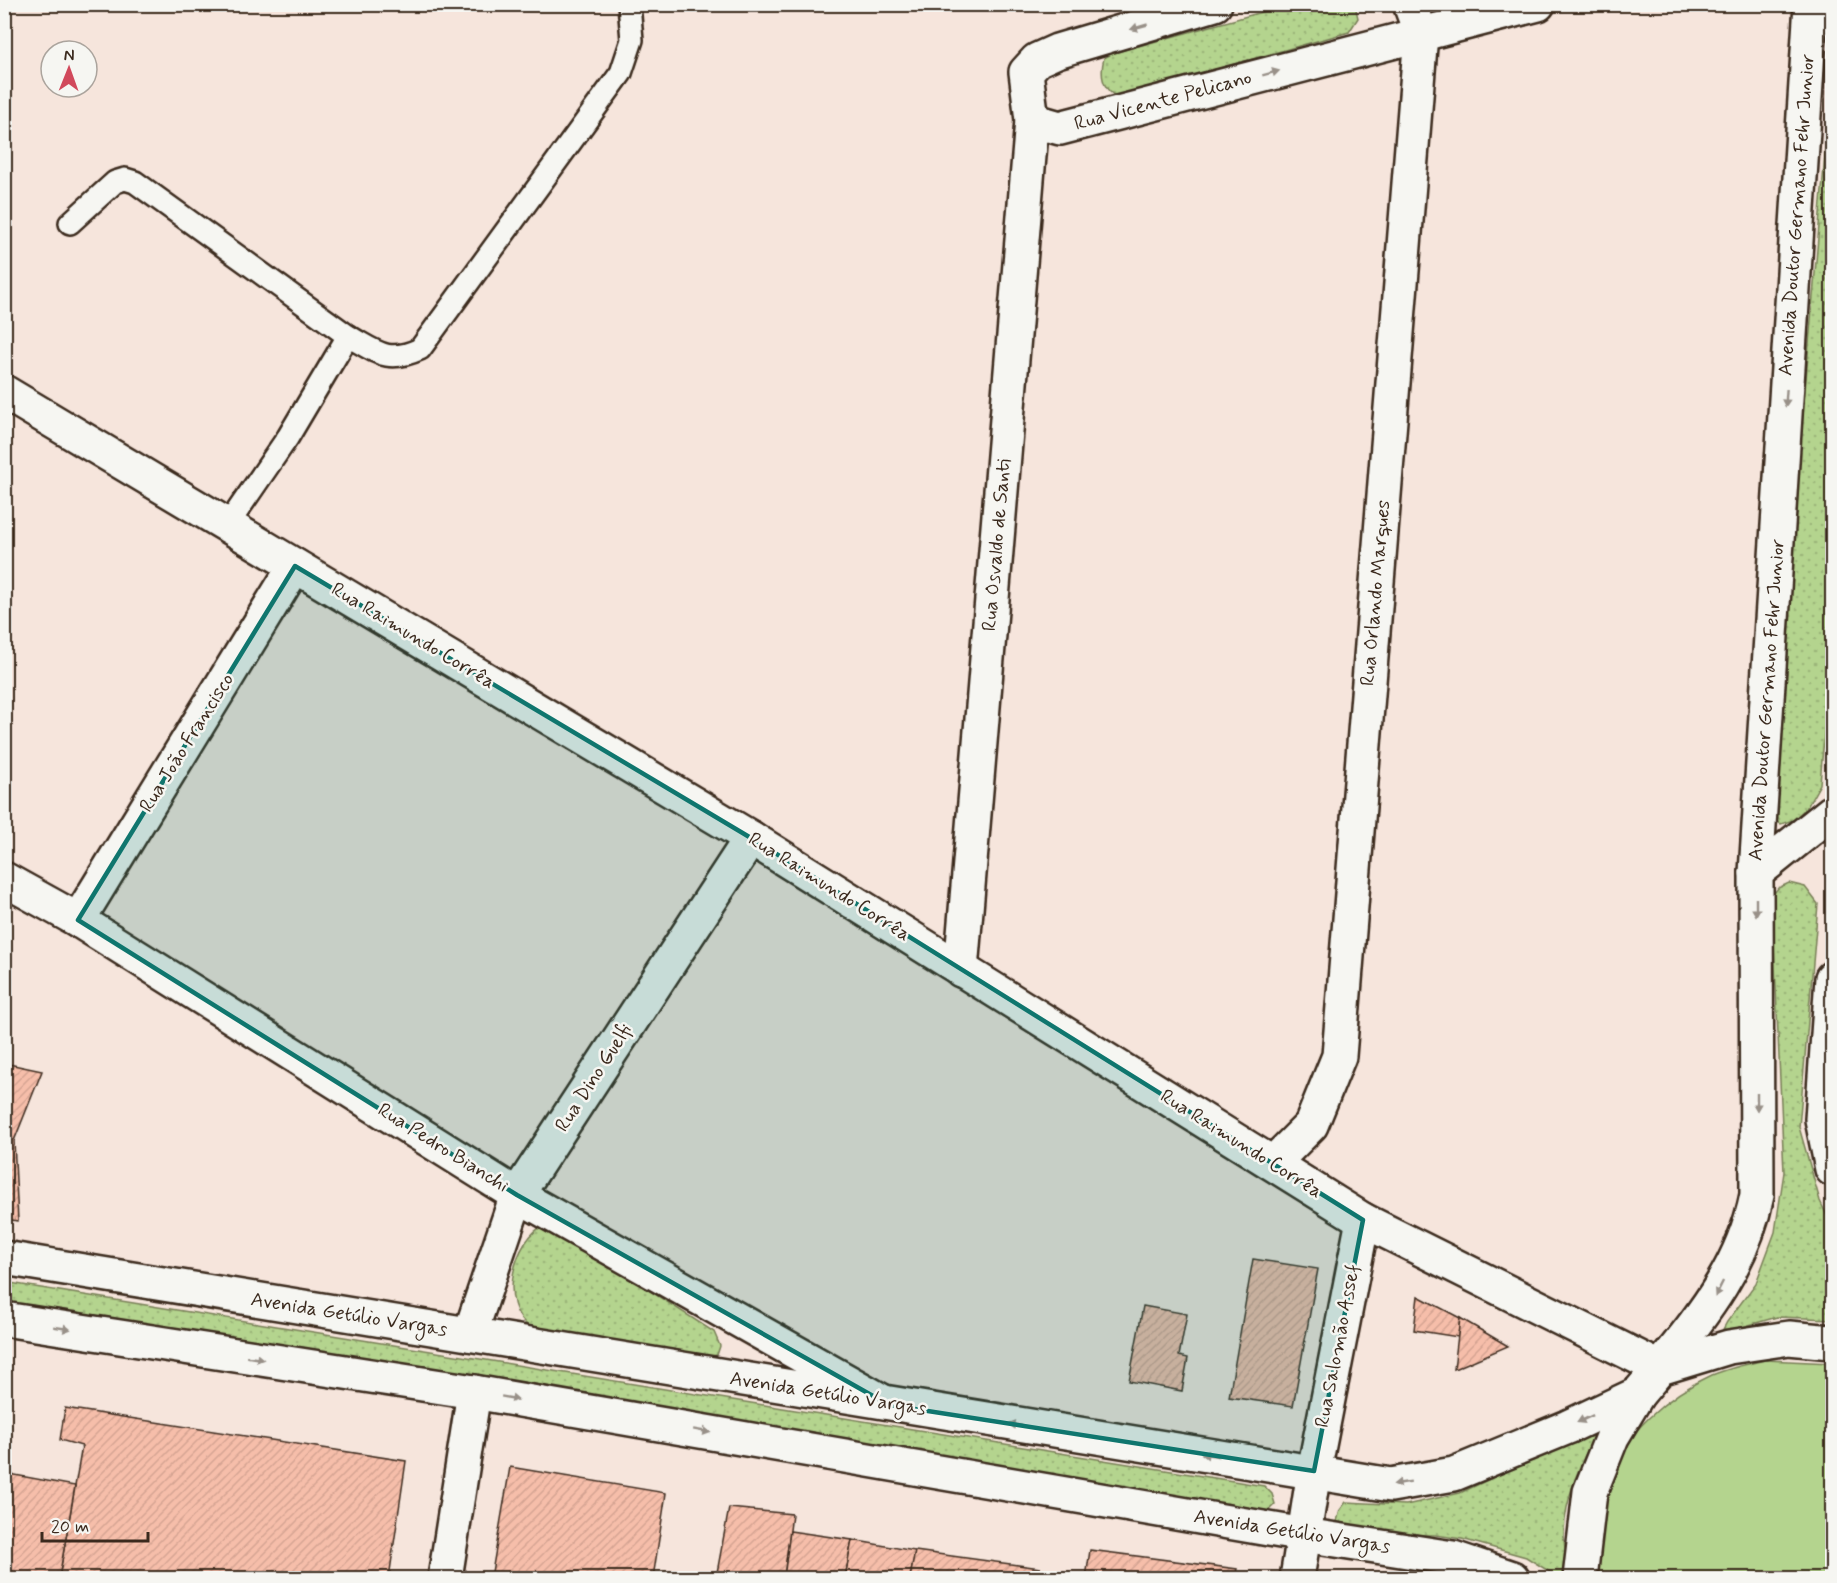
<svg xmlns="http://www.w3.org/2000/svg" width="1837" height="1583" viewBox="0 0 1837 1583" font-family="Mynerve,sans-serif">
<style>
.green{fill:#b4d48e;stroke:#787f56;stroke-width:1.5}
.park{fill:url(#park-dots);stroke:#787f56;stroke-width:1.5}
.building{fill:url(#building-hatch);stroke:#3b2a1e;stroke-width:1.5}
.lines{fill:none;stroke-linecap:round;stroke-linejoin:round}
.lane-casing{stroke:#3b2a1e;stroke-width:26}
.street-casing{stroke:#3b2a1e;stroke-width:38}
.secondary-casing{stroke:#3b2a1e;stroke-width:38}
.primary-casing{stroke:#3b2a1e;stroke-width:38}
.lane{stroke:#f6f6f2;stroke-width:21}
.street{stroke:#f6f6f2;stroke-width:33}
.secondary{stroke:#f6f6f2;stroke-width:33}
.primary{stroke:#f6f6f2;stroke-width:33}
.oneway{fill:#989088}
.marked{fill:#0f766e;fill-opacity:0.2;stroke:#0f766e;stroke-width:4.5;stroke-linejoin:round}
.labels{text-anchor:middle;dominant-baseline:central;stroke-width:5;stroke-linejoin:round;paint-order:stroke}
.street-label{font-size:20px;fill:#3b2a1e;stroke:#f6f6f2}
</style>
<defs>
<pattern id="park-dots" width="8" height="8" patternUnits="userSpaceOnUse" patternTransform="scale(1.5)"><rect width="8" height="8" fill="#b4d48e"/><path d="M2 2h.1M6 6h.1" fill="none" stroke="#9cb67a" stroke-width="1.8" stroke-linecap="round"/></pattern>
<pattern id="building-hatch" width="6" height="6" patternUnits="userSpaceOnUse" patternTransform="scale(1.5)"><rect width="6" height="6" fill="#f6beaa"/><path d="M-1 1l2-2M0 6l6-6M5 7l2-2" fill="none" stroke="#d4a392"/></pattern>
</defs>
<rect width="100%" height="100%" fill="#f6e5dc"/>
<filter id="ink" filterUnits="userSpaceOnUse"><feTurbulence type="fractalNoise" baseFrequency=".0167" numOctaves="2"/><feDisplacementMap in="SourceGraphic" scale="12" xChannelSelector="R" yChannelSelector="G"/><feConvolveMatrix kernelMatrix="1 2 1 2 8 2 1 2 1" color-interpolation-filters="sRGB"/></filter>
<g filter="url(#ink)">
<path class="green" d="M1765,1360L1832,1363V1578H1598C1600,1547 1600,1513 1608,1482C1620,1435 1670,1394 1712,1375C1729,1368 1747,1364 1765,1360Z"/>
<g class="park">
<path d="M1287,5H1355L1358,18L1349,32L1117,97C1102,89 1100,74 1104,58L1113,53Z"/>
<polygon points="1832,73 1832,637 1820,784 1807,807 1793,820 1781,824 1775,821 1770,802"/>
<polygon points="1789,883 1805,887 1818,904 1799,1127 1820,1201 1832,1226 1832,1319 1777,1317 1721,1333 1727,1322 1756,1283 1775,1232 1784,1172 1772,896 1778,888"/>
<path d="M546,1224L714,1332L720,1346L717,1355L707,1357L531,1328C497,1306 513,1239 546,1224Z"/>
<polygon points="4,1282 1264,1486 1272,1494 1275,1504 1265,1514 5,1304"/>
<path d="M1598,1428C1581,1462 1564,1498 1564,1536C1564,1550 1569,1565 1566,1578L1558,1577L1526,1557L1462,1539L1436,1535H1407L1336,1525L1340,1510L1346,1502L1406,1505L1460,1493Z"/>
</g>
<g class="building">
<polygon points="4,1063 42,1071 14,1141 18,1221 4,1219"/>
<polygon points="1253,1259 1318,1269 1293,1406 1229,1397"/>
<polygon points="1418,1296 1460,1318 1458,1337 1414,1330"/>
<polygon points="1143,1306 1187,1314 1179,1356 1188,1358 1182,1391 1129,1381"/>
<polygon points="1460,1318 1508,1346 1454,1369"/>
<polygon points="65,1408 406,1461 389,1578 59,1578 82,1446 60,1440"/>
<polygon points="510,1467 666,1493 653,1578 538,1578 492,1572"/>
<polygon points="4,1473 75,1486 59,1578 4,1578"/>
<polygon points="729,1508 792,1514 784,1578 716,1578"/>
<polygon points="790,1531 852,1540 845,1578 784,1578"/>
<polygon points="852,1540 915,1551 910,1578 845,1578"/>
<polygon points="1090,1550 1237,1569 1235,1578 1086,1578"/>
<polygon points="915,1551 1040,1568 1038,1578 910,1578"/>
</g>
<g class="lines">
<defs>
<g id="lane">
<path d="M70,223L115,182L125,179L135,182L348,336C377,352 387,364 420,349L621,73L632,40L629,4"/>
<polyline points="227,526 288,437 348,336"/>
</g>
<g id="street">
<polyline points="1756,873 1832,812"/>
<polyline points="4,879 78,920 517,1195 882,1401"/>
<polyline points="78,920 295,566"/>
<polyline points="1273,1163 1311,1125 1339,1056 1421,34 1410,4"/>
<polyline points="470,1334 517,1195 751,838"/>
<polyline points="1314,1471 1363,1220"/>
<polyline points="445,1578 474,1392"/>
<polyline points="1297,1578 1304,1535"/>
</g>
<g id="secondary">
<polyline points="1032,120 1060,128 1538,4"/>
<polyline points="4,392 751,838 1363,1220 1660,1368"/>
<polyline points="961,970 1032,120 1026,72 1037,60 1057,51 1215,4"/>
</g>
<g id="primary">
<polyline points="1832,978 1822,1119 1832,1169"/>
<polyline points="4,1258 1391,1485 1454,1474 1568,1427 1638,1394"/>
<polyline points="4,1319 474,1392 1304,1535 1453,1558 1512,1578"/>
<path d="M1660,1368C1704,1313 1743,1266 1757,1195L1756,873L1811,4"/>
<polyline points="1304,1535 1314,1471"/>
<polyline points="1580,1578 1590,1492 1612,1437 1638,1394 1660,1368 1729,1347 1789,1338 1832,1342"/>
</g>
</defs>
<use href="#lane" class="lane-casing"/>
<use href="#street" class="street-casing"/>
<use href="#secondary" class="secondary-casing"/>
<use href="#primary" class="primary-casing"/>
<use href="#lane" class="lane"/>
<use href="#street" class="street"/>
<use href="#secondary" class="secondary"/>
<use href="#primary" class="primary"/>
</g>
<defs><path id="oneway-solid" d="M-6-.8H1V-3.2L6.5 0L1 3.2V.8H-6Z" transform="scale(1.5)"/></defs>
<g class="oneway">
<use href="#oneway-solid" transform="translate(1139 27) rotate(164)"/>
<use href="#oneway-solid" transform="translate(1271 73) rotate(-15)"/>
<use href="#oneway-solid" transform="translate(1786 398) rotate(94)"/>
<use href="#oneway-solid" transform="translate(1756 907) rotate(90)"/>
<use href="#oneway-solid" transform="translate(1757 1102) rotate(90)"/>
<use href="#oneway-solid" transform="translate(1719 1289) rotate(117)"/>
<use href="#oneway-solid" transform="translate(62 1328) rotate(9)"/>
<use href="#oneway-solid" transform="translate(255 1358) rotate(9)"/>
<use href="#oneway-solid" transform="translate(510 1398) rotate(10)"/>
<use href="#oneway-solid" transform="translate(1585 1419) rotate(155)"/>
<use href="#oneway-solid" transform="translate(1017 1425) rotate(-171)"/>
<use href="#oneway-solid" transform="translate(702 1431) rotate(10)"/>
<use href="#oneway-solid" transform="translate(1210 1455) rotate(-171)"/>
<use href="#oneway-solid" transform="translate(1402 1483) rotate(171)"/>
</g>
</g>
<path class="marked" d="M295,566L751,838L1363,1220L1314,1471L889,1405L517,1195L78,920Z"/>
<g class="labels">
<g class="street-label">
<text transform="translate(1163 101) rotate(-15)">Rua Vicente Pelicano</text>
<text transform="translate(1797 215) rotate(-86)">Avenida Doutor Germano Fehr Junior</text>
<text transform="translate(997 545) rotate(-85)">Rua Osvaldo de Santi</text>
<text transform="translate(1376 593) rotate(-85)">Rua Orlando Marques</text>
<text transform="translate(413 636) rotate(31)">Rua Raimundo Corrêa</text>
<text transform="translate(1767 700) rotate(-86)">Avenida Doutor Germano Fehr Junior</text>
<text transform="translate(187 743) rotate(-58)">Rua João Francisco</text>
<text transform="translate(829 887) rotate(32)">Rua Raimundo Corrêa</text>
<text transform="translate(594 1078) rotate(-57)">Rua Dino Guelfi</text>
<text transform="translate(1241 1144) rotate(32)">Rua Raimundo Corrêa</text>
<text transform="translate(443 1148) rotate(32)">Rua Pedro Bianchi</text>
<text transform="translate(349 1315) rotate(9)">Avenida Getúlio Vargas</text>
<text transform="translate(1338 1346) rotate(-79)">Rua Salomão Assef</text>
<text transform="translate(828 1394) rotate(9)">Avenida Getúlio Vargas</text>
<text transform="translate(1292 1532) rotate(9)">Avenida Getúlio Vargas</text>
</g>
</g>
<rect width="1837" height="1583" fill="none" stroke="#f6f6f2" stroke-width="24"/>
<rect x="12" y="12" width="1813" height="1559" fill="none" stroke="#3b2a1e" stroke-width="2" filter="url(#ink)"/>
<g transform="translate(69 69) rotate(1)"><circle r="28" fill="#f6f6f2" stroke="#aba49d" stroke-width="1.5"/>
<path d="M0-4.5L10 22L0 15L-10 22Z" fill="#d1495b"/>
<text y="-9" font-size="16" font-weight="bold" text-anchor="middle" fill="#3b2a1e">N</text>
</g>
<path d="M42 1532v9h106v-9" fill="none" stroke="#3b2a1e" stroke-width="3"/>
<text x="51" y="1532" font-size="18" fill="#3b2a1e" stroke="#f6f6f2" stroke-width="4.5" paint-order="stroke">20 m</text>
</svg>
